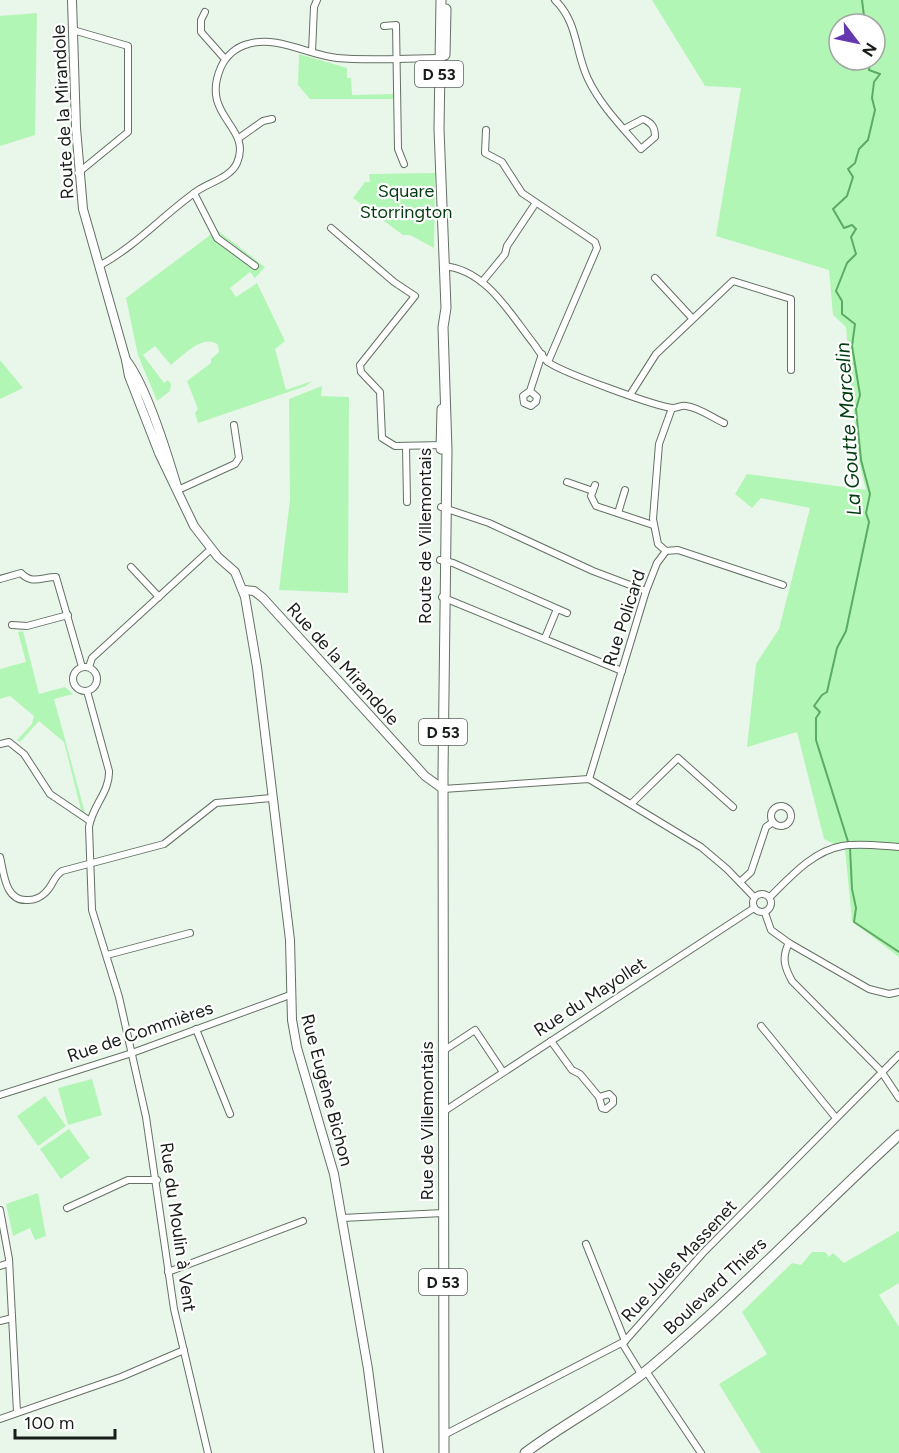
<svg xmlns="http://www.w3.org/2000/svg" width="899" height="1453" viewBox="0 0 899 1453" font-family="Figtree,sans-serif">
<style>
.green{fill:#b2f6b6;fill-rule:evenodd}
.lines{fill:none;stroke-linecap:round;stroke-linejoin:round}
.stream{stroke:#5cab63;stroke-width:2}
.minor-casing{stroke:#657065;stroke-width:8}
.tertiary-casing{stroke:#657065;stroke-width:10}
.secondary-casing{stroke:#657065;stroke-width:11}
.primary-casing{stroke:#657065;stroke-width:11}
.minor{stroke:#fff;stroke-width:6}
.tertiary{stroke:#fff;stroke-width:8}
.secondary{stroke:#fff;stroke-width:9}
.primary{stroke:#fff;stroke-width:9}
.labels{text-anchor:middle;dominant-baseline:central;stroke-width:4.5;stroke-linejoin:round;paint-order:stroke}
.shield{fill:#fff;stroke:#5d615e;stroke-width:1.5}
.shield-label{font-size:16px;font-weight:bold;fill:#181d19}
.street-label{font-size:18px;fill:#181d19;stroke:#fff}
.park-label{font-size:18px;fill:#003c0d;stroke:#fff}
.water-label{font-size:20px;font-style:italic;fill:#003d0e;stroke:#fff}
</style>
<rect width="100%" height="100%" fill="#e9f6ea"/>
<g class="green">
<path d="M652,0H899V957L852,921L845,849L824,839L797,732L747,747L756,664L779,629L810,508L761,498L752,508L735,494L747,474L866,490L858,458L846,327L833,315L829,270L716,236L741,88L705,86ZM839,24H875V60H839Z"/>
<polygon points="37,13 35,135 0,146 0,16"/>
<polygon points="299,54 347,68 347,78 351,78 352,95 393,94 393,99 310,99 298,85"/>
<polygon points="435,173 434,248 410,235 403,235 353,198 365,182 370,182 369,174"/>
<path d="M217,230L265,267L255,278L250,272L230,288L236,297L257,283L285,341L275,349L286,390L312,381L306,386L198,423L195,413L198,409L187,381L211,363V359L219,352L218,345C203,333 183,356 171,365L155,346L143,355L164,383L168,380L171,384L170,391L157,401L138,355L126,298Z"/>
<polygon points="0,360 23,388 0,399"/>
<polygon points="322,386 321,396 349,397 348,593 279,590 290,500 289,399"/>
<polygon points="23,631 39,694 65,687 73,694 54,699 85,813 81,810 64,742 39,721 20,742 17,740 32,724 34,716 10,696 0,699 0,669 26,662 18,632"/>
<polygon points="92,1079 102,1115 68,1125 58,1088"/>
<polygon points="45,1096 66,1126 38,1146 17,1116"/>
<polygon points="69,1129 90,1158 61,1179 40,1149"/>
<polygon points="38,1193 46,1236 35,1240 30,1228 13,1236 6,1204"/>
<polygon points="899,1231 899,1283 879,1295 899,1327 899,1453 761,1453 719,1384 767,1354 742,1312 792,1263 801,1265 812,1252 825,1252 829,1257 833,1253 844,1263"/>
</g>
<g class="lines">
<g class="stream">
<polyline points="862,0 865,24"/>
<polyline points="870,60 869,70 880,74 874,82 872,98 875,110 868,140 859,149 855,163 848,169 853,177 847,196 833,209 844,228 852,225 856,229 851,237 856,254 847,263 836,291 842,301 842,314 855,324 852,346 860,395 856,409 861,460 870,494 866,513 869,522 846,631 837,648 827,692 822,695 814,706 820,712 816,718 816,740 850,848 852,889 856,908 854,922 899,952"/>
</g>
<defs>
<g id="minor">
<path d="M555,0C578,22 575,52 588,79C601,106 622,127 641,149L655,137C655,127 652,123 643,119L624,129"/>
<polyline points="205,12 201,20 201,32 225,59"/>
<polyline points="384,26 396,25 398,149 404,164"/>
<polyline points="73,30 128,46 128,132 78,173"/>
<polyline points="312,52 314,7 317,0"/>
<polyline points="486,130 485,153 502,162 522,193 595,242 597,248 548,362"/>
<polyline points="239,138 263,121 272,119"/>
<polyline points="194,193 217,238 255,266"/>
<polyline points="331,228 394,282 415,296 360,365 361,372 380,392 382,438 395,446 444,445"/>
<path d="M99,266C136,246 163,215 197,191C210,182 230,178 237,163C253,126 199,117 221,67C226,56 236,47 248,44C277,35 308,55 337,58C371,61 407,58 442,58"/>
<path d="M443,266C486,269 510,314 534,344C538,350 543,358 548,362C561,372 657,407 673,408C677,408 682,405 686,406C698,407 713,418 724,423"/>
<polyline points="655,278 692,318"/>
<polyline points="482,282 505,254 507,246 535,204"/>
<polyline points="530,391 537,397 536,402 531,406 524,403 523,396 530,391 542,354"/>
<polyline points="630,395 656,354 733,281 791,299 791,370"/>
<polyline points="406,446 407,502"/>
<polyline points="567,482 593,491"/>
<polyline points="595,485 591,496 596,506 653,525"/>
<polyline points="178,490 235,464 239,458 234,425"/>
<polyline points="441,507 489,523 593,571 646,591"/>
<polyline points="618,513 625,490"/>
<polyline points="666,551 658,544 653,519 659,444 672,408"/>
<polyline points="440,560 453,563 567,613"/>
<polyline points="131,567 159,597"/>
<path d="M0,579L21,573C32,585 42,577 56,577L82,667"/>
<polyline points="442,597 622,671"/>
<polyline points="12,625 27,626 68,615"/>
<polyline points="545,638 557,609"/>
<polyline points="89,667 92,658 211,549"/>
<circle cx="85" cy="679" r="12"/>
<path d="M87,691L109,771C110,792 92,806 89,827L92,910L119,997L146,1117L174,1309L208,1453"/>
<polyline points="0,744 9,742 24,754 50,794 90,821"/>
<polyline points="589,779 646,591 657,563 666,551 678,550 783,585"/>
<polyline points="443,789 589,779 701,847 727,869 754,897"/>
<polyline points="631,804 678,758 733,807"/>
<circle cx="781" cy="816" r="10"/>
<path d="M0,857C4,873 5,902 28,900C34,900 41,897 45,893C53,886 53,877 62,871L164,844L216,803L272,798"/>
<polyline points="740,882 751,872 766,827 773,822"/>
<circle cx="762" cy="903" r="9"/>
<path d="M770,897C790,877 813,851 842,846C860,843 881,846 899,847"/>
<polyline points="765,913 771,930 789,943 869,989 889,994 899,992"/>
<path d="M789,943C781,958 785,968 792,981L881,1071L899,1098"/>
<polyline points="107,955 190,933"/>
<polyline points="761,1026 836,1118"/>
<polyline points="196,1029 230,1114"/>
<polyline points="551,1041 572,1070 580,1074 599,1097 602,1108 606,1109 613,1103 613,1098 609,1094 599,1097"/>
<polyline points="443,1051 475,1030 503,1072"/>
<polyline points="0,1095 132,1053 290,995"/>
<polyline points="443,1112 754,908"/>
<polyline points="67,1208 128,1180 157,1180"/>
<polyline points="0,1210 9,1259 17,1412"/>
<polyline points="342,1218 443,1213"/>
<polyline points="586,1244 625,1341"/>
<polyline points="0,1266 9,1263"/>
<polyline points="168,1272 303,1221"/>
<polyline points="0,1321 12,1318"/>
<polyline points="622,1343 641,1374"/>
<polyline points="646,1371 701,1453"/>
<polyline points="0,1419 121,1377 184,1350"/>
<polyline points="444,1435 625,1341 703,1253 899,1055"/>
</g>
<g id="tertiary">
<polyline points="72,0 76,128 83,209 126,360"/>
<path d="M178,490C168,456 146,385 126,360L129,376L159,453L194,526L218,557L235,572L245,597L257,667L290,940L292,1020L297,1048L334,1174L368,1369L379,1453"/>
<polyline points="244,590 254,591 263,598 425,776 443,789"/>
</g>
<path id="secondary" d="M525,1453C566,1422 613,1399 652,1366C739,1293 816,1211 899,1135"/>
<g id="primary">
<polyline points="441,0 439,129 446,308 443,327 447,451 443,773 444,1453"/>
<polyline points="445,55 446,9"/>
<polyline points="441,449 442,409"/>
</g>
</defs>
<use href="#minor" class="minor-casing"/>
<use href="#tertiary" class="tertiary-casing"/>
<use href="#secondary" class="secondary-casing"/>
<use href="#primary" class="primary-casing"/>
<use href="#minor" class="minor"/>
<use href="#tertiary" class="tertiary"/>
<use href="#secondary" class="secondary"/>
<use href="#primary" class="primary"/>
</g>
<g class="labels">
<g class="shield">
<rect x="415" y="61" width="48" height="26" rx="4.5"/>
<rect x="419" y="719" width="48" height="26" rx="4.5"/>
<rect x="419" y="1269" width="48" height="26" rx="4.5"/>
</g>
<g class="shield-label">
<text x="439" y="74">D 53</text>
<text x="443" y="732">D 53</text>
<text x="443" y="1282">D 53</text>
</g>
<g class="street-label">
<text transform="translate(63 112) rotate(-93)">Route de la Mirandole</text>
<text transform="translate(425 536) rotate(-90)">Route de Villemontais</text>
<text transform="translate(624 618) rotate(-72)">Rue Policard</text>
<text transform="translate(343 664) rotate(48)">Rue de la Mirandole</text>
<text transform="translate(590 997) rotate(-33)">Rue du Mayollet</text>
<text transform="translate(140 1032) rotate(-19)">Rue de Commières</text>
<text transform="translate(327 1090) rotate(75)">Rue Eugène Bichon</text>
<text transform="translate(427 1121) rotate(-90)">Rue de Villemontais</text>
<text transform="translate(178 1227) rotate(82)">Rue du Moulin à Vent</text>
<text transform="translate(679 1261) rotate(-47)">Rue Jules Massenet</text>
<text transform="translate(715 1286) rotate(-43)">Boulevard Thiers</text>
</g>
<g class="park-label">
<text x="406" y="191">Square<tspan x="406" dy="21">Storrington</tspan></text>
</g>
<g class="water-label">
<text transform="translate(848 429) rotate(-94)">La Goutte Marcelin</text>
</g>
</g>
<g transform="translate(857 42) rotate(122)"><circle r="28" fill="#ffffff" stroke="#a3a5a3" stroke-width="1.5"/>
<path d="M0-4.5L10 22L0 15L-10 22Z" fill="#6538b0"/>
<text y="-9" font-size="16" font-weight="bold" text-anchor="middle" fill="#181d19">N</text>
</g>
<path d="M15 1429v9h100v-9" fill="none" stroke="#181d19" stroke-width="3"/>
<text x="24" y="1429" font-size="18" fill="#181d19" stroke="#ffffff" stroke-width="4.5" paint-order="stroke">100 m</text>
</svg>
